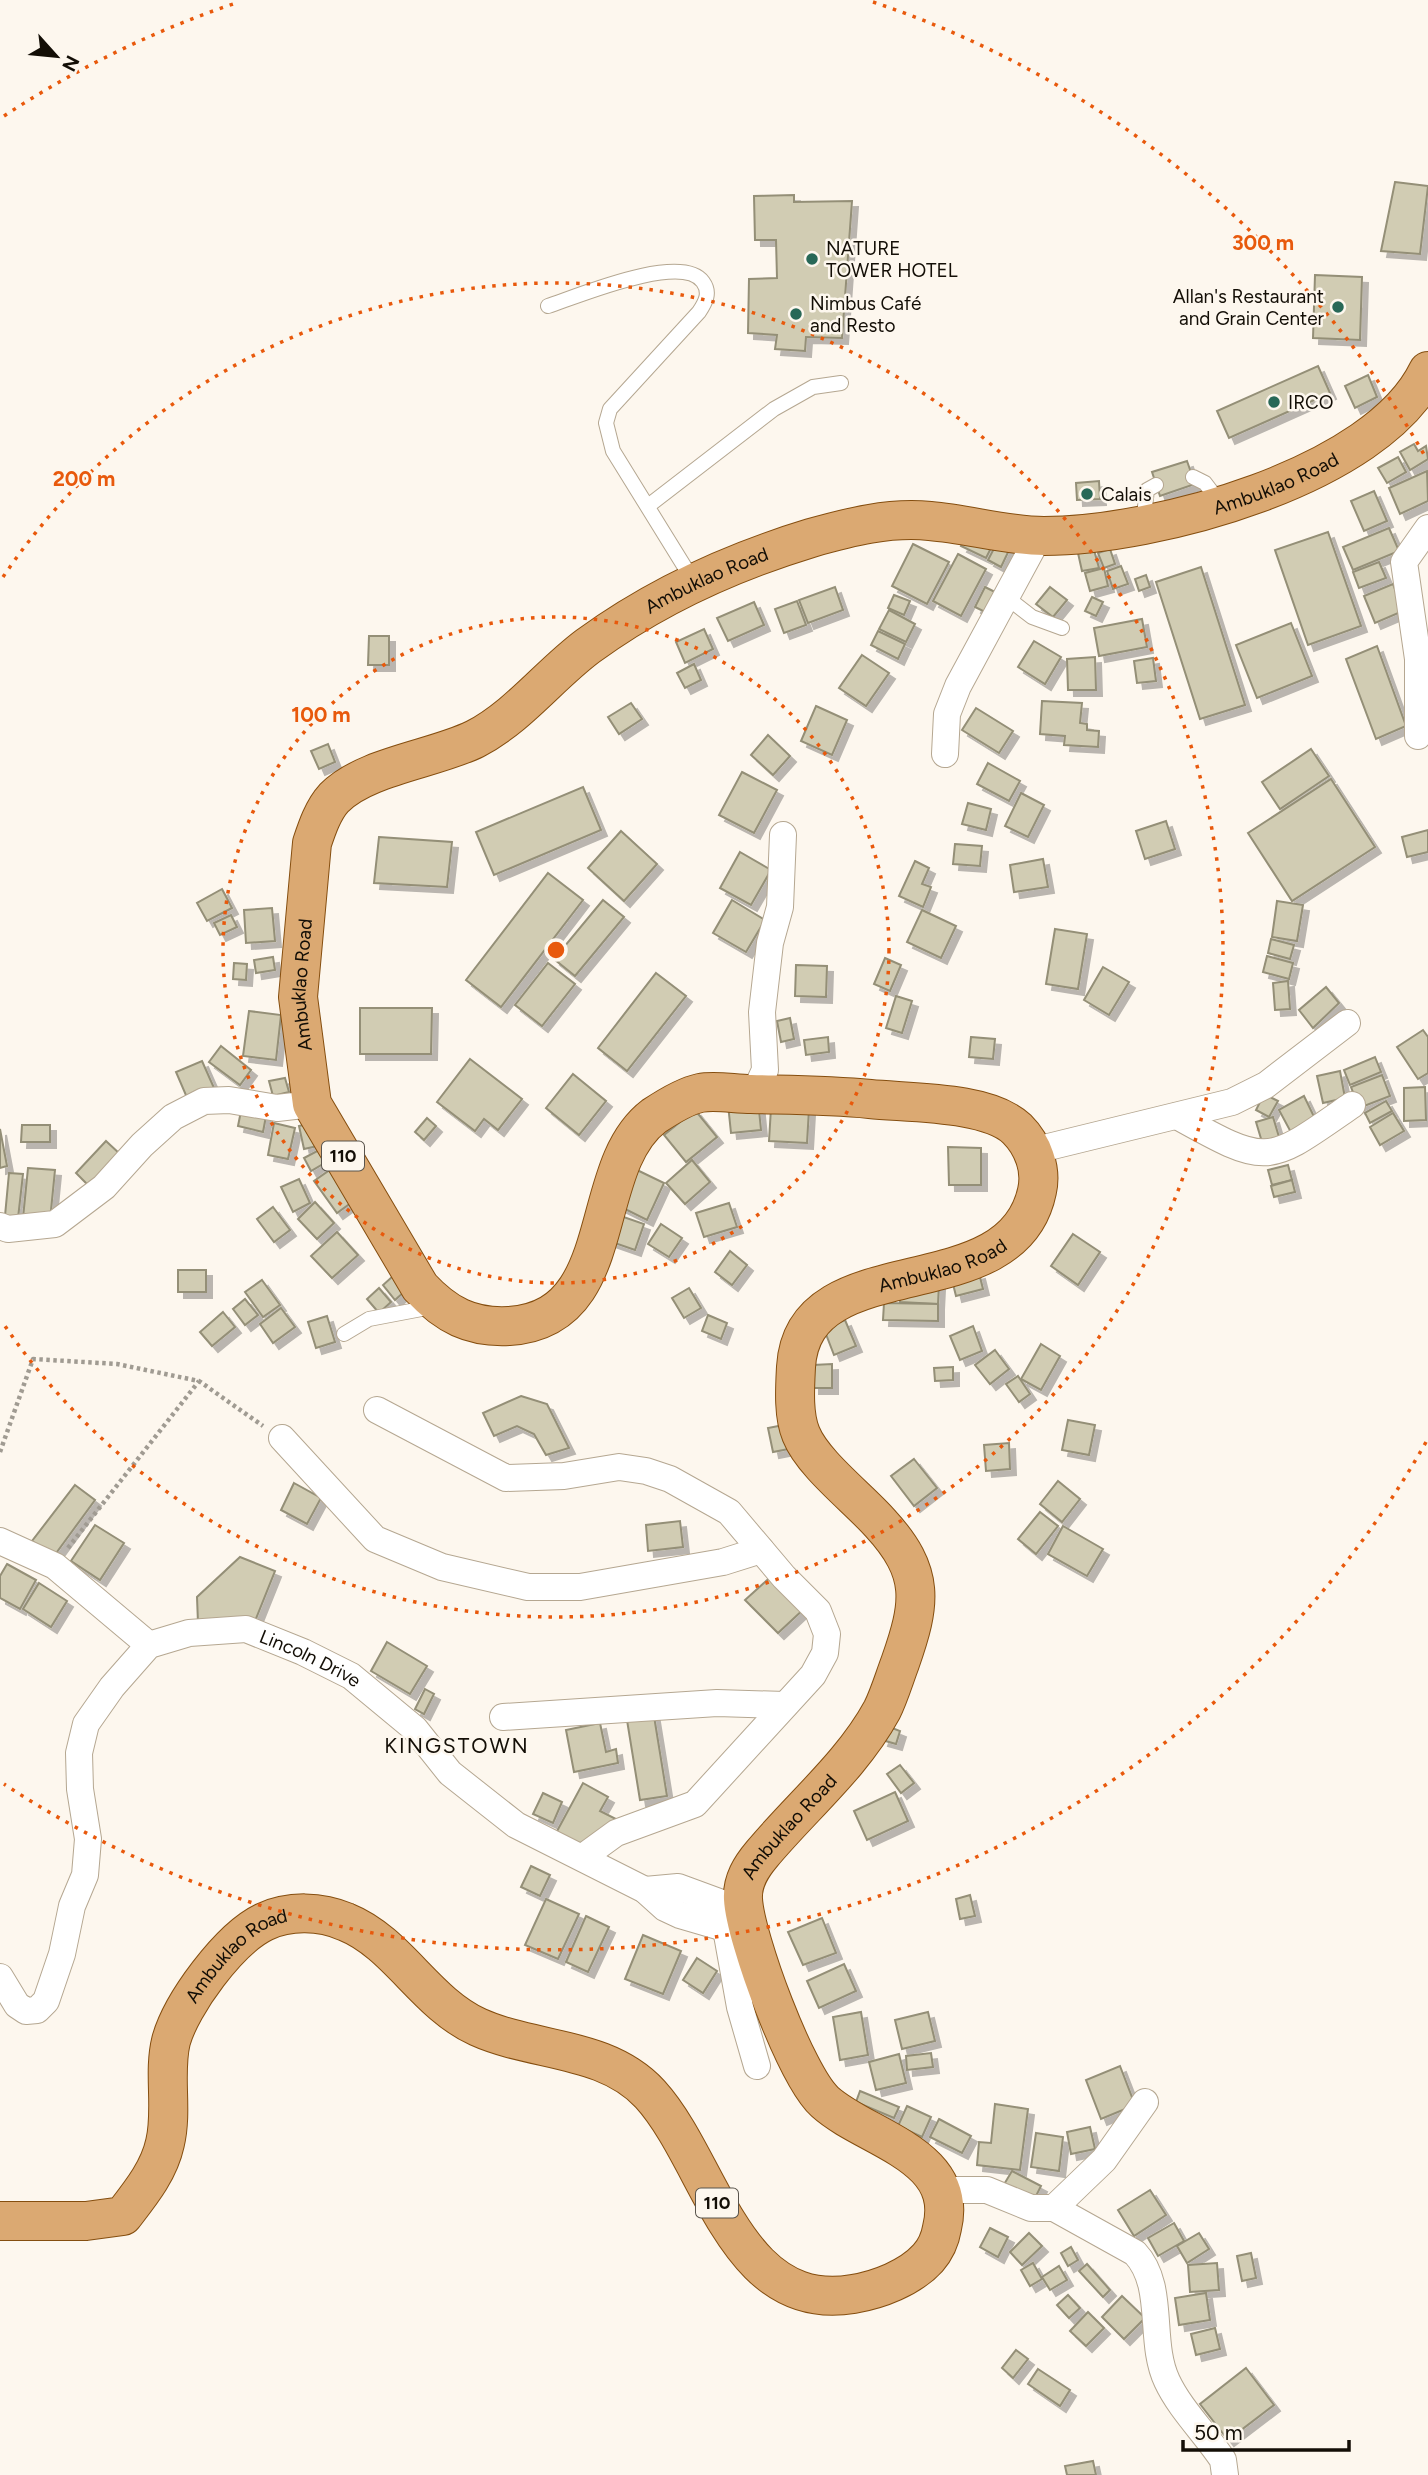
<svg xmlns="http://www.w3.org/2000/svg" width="1428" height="2475" viewBox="0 0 1428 2475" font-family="Figtree,sans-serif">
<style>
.building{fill:#d1ccb3;stroke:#948f77;stroke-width:2;filter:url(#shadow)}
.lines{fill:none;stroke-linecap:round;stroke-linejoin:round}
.service-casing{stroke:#b5a791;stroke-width:16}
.minor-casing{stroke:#b5a791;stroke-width:28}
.primary-casing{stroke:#854e0f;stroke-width:40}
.path{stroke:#a09b92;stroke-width:4.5;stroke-dasharray:3.5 3.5;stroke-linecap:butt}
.service{stroke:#fff;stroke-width:14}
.minor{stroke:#fff;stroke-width:26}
.primary{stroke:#dba972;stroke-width:38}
.ring{fill:none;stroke:#e8590c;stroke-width:3.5;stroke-dasharray:3.5 7}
.poi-dot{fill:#286857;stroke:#fdf7ee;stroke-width:2.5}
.labels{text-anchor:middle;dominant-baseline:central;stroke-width:5;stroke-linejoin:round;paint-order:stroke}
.shield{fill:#fdf7ee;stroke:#59544c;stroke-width:2}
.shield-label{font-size:18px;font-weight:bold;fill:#130e06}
.poi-label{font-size:19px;fill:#130e06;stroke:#fdf7ee;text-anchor:start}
.street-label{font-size:19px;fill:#130e06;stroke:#fdf7ee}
.neighbourhood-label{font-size:21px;letter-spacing:2px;fill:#130e06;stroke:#fdf7ee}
.centre{fill:#e8590c;stroke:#fdf7ee;stroke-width:3.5}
.ring-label{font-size:21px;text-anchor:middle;font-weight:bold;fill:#e8590c;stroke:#fdf7ee;stroke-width:5;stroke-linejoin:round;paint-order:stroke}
</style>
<defs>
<filter id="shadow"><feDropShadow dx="6" dy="6" stdDeviation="0" flood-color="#0004"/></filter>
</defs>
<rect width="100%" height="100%" fill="#fdf7ee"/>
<g class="building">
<polygon points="1395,182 1428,186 1420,254 1381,251"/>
<polygon points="794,195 794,202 852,201 842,338 806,337 805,351 775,349 777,335 748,333 749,279 777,278 776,240 755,240 754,196"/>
<polygon points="1315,275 1362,277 1360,340 1313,338"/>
<polygon points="1318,366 1330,393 1229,438 1217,411"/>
<polygon points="1368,375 1377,397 1355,408 1345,386"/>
<polygon points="1414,444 1418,451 1426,446 1428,459 1410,470 1400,452"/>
<polygon points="1398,457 1406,472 1387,483 1378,468"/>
<polygon points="1187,461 1195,484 1160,496 1152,472"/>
<polygon points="1427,471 1428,501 1400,514 1389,488"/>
<polygon points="1099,481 1100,499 1077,500 1076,483"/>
<polygon points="1374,491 1387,521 1364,531 1351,501"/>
<polygon points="1389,528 1399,551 1353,570 1343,547"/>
<polygon points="1328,532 1361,626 1308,645 1275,550"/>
<polygon points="968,533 992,546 986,558 961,546"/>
<polygon points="999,539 1011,546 1001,567 988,560"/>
<polygon points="913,544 949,562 927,604 892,586"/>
<polygon points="1110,549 1115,564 1104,568 1098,553"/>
<polygon points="1094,550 1099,568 1082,571 1078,553"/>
<polygon points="958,554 986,569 961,616 933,601"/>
<polygon points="1379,562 1386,578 1359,588 1353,572"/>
<polygon points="1121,566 1128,584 1113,589 1107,571"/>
<polygon points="1201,567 1245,705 1200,719 1156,582"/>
<polygon points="1104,568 1108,586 1090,591 1085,573"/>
<polygon points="1146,575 1150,587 1139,591 1135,579"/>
<polygon points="1393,584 1403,611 1375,623 1364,596"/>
<polygon points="835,587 843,610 808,623 799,600"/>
<polygon points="985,587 1001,595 991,615 975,607"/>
<polygon points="1050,587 1067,600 1053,617 1036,604"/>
<polygon points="894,595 910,601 904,615 888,608"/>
<polygon points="1092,597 1103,602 1096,616 1085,611"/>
<polygon points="797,601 806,625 784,633 775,609"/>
<polygon points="754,602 764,625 728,641 717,618"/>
<polygon points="889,610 915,624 906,642 879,629"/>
<polygon points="1142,619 1147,647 1099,656 1094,628"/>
<polygon points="1291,623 1312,676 1257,698 1236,645"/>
<polygon points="704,629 713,649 685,663 676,642"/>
<polygon points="878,631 905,644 898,659 871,645"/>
<polygon points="369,636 389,636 389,665 368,665"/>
<polygon points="1034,641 1061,657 1045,684 1018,667"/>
<polygon points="1377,646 1406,726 1376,739 1346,659"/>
<polygon points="862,655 889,673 866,706 839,688"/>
<polygon points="1095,657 1096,690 1068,690 1067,659"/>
<polygon points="1153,658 1156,681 1137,683 1134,661"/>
<polygon points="694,664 701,680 685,688 677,673"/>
<polygon points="1042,701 1082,703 1080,723 1087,724 1087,730 1099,731 1098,747 1064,745 1065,736 1040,734"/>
<polygon points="631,703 642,719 619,734 608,717"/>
<polygon points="816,706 847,720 832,755 801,741"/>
<polygon points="976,708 1013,731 999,753 962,730"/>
<polygon points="768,735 790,756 773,775 751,755"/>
<polygon points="328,744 335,762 319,769 311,751"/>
<polygon points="1311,749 1329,776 1280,809 1262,782"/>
<polygon points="988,763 1020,781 1009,801 977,784"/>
<polygon points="742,772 777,790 754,833 719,815"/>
<polygon points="1331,779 1375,847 1292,901 1248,833"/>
<polygon points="583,787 601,830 494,875 476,832"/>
<polygon points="1021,793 1044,805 1028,837 1005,826"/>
<polygon points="968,803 991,809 986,830 962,824"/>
<polygon points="1166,821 1175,849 1145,859 1136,831"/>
<polygon points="1428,830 1428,852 1407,857 1402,837"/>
<polygon points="621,831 657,864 624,901 588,868"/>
<polygon points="379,837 452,842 447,887 374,883"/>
<polygon points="955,844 982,846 980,866 953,864"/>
<polygon points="740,852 771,870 751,905 720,888"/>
<polygon points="1043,859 1048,887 1014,892 1010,865"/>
<polygon points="915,861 929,868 922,884 931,887 923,907 899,896"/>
<polygon points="548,873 583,900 501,1007 466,980"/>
<polygon points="222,889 232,908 207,921 197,903"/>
<polygon points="603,900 624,917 575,976 554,959"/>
<polygon points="732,900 765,920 746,952 713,933"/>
<polygon points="1277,901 1303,905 1297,941 1272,937"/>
<polygon points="272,908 275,941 246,943 244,910"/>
<polygon points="922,910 956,926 941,958 907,942"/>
<polygon points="231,915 237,927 220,935 214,923"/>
<polygon points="1055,929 1087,934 1078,989 1046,984"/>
<polygon points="1271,939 1294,945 1290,959 1268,953"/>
<polygon points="1267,956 1293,963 1289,979 1263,972"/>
<polygon points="273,957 275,970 256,973 254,960"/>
<polygon points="885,958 901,965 890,991 874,984"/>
<polygon points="234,963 247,964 246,980 233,979"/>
<polygon points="548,963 575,984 542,1026 515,1005"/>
<polygon points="796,965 827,966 826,997 795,996"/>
<polygon points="1103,967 1129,982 1109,1015 1084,1000"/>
<polygon points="656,973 686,996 627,1071 598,1048"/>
<polygon points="1288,981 1290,1009 1275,1010 1273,983"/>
<polygon points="1326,987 1339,1003 1313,1028 1299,1010"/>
<polygon points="896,996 912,1001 902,1033 886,1028"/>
<polygon points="360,1008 432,1008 431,1054 360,1054"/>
<polygon points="249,1011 281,1015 276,1060 243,1056"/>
<polygon points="790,1018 794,1039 781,1042 777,1021"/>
<polygon points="1423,1030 1428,1037 1428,1073 1418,1079 1397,1047"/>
<polygon points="828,1037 829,1052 806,1055 804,1040"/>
<polygon points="971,1037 995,1039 993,1059 969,1057"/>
<polygon points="221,1046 251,1070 240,1085 209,1062"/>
<polygon points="1375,1057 1381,1072 1350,1085 1344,1070"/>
<polygon points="470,1059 522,1099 498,1130 484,1119 475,1131 437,1102"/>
<polygon points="202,1061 214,1088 188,1100 176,1072"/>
<polygon points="1340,1071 1345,1098 1323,1103 1317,1076"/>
<polygon points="573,1074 606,1101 579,1135 546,1108"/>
<polygon points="1382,1075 1390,1096 1359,1108 1351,1087"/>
<polygon points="285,1078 289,1092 273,1096 269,1081"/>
<polygon points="1425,1087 1426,1120 1404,1121 1404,1088"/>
<polygon points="1264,1094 1278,1101 1269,1117 1256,1110"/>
<polygon points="1304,1096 1318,1125 1294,1138 1279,1110"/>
<polygon points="758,1100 761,1130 731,1133 728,1104"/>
<polygon points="1386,1101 1392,1111 1370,1123 1365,1113"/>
<polygon points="771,1108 809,1109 807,1143 769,1141"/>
<polygon points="695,1110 717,1137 686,1162 664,1135"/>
<polygon points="241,1111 266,1116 263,1132 238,1126"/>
<polygon points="1393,1113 1404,1131 1380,1145 1370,1127"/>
<polygon points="1273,1117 1282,1147 1265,1152 1256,1122"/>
<polygon points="427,1118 436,1126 424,1140 415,1132"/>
<polygon points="317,1122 322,1145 304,1149 299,1126"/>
<polygon points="274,1123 295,1128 288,1159 268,1155"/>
<polygon points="22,1125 50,1125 50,1142 21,1142"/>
<polygon points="0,1129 7,1166 0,1168"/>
<polygon points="106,1141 121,1155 91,1188 76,1173"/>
<polygon points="948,1147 981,1148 981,1185 949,1185"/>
<polygon points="321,1149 328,1161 311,1171 304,1158"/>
<polygon points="692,1160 710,1182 685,1204 666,1183"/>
<polygon points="337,1165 359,1197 337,1213 314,1181"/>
<polygon points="1288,1165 1292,1180 1272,1185 1268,1170"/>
<polygon points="28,1168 55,1170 50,1220 23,1218"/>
<polygon points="637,1170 664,1183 647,1220 619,1206"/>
<polygon points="9,1173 23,1174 18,1218 5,1216"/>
<polygon points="299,1179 310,1203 293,1212 281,1187"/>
<polygon points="1292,1180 1295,1192 1274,1197 1271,1186"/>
<polygon points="315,1202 334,1223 317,1239 298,1219"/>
<polygon points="729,1203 737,1227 704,1237 696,1213"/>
<polygon points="273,1207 290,1230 274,1242 257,1219"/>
<polygon points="615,1214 644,1224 635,1250 606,1240"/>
<polygon points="661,1224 682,1238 669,1257 648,1244"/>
<polygon points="337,1232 358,1255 332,1278 311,1256"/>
<polygon points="1073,1234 1100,1252 1078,1285 1051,1266"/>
<polygon points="730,1251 747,1265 732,1285 715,1272"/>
<polygon points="402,1268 414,1283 395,1300 383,1285"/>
<rect x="178" y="1270" width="28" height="22"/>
<polygon points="979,1273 983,1289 956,1296 952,1280"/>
<polygon points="262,1280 280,1305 263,1317 245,1292"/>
<polygon points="902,1282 939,1284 938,1304 900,1302"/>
<polygon points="379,1288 391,1302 379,1313 367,1299"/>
<polygon points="689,1288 701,1308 684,1318 672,1298"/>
<polygon points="245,1299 258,1315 245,1325 233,1309"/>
<polygon points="884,1303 938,1304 938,1321 883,1320"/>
<polygon points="281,1308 295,1327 273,1343 260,1324"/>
<polygon points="223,1312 235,1327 212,1346 200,1332"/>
<polygon points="708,1315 727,1323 721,1339 702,1331"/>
<polygon points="327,1316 335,1342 316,1348 308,1322"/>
<polygon points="845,1320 856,1346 834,1355 824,1329"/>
<polygon points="973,1326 982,1351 960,1360 950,1336"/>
<polygon points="1041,1344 1060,1356 1041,1390 1021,1379"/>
<polygon points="995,1350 1009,1369 990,1384 975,1365"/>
<polygon points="832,1364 832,1388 813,1388 813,1365"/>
<polygon points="953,1367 953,1380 935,1381 934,1368"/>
<polygon points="1018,1376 1030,1394 1019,1402 1006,1384"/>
<polygon points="521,1396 547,1404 569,1448 546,1455 534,1434 517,1426 494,1436 483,1413"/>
<polygon points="1068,1420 1095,1425 1089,1455 1062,1450"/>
<polygon points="794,1423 799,1447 773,1452 768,1428"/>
<polygon points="1009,1443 1010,1469 986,1471 984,1445"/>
<polygon points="914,1459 937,1488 914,1506 891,1476"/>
<polygon points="1058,1481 1080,1499 1062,1522 1040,1504"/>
<polygon points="294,1483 321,1498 307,1524 281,1510"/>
<polygon points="75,1485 95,1500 54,1556 32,1541"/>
<polygon points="1040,1512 1058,1526 1036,1554 1018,1539"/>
<polygon points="680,1521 683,1547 648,1551 646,1525"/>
<polygon points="95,1525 124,1543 100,1580 71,1561"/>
<polygon points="1063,1526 1103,1549 1087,1576 1048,1554"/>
<polygon points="240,1557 275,1571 255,1621 198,1623 197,1597"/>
<polygon points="7,1564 36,1580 20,1609 0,1598 0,1576"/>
<polygon points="775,1573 806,1607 778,1633 745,1600"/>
<polygon points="39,1583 67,1601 51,1627 23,1609"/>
<polygon points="387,1642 427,1666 410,1694 371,1671"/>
<polygon points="425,1689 434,1694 424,1714 415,1709"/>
<polygon points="653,1710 667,1796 640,1800 626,1714"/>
<polygon points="600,1723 606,1752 616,1749 618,1763 574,1772 566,1730"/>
<polygon points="887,1726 900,1731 896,1744 882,1740"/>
<polygon points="900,1765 914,1783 901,1793 887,1774"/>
<polygon points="583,1783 608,1797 600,1811 616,1819 588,1850 556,1833"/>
<polygon points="895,1792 908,1821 867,1840 854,1811"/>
<polygon points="543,1793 562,1802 553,1823 533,1814"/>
<polygon points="531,1866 550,1875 540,1896 521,1887"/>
<polygon points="970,1895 975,1916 960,1919 956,1899"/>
<polygon points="546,1899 579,1914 558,1959 525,1945"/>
<polygon points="586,1916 609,1927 588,1972 566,1962"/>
<polygon points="822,1918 836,1953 803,1965 788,1932"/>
<polygon points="643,1935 681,1951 663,1994 625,1979"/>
<polygon points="697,1958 717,1971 703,1993 683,1980"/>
<polygon points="844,1964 856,1991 819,2008 807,1981"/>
<polygon points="861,2012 868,2055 840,2060 833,2017"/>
<polygon points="928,2012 935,2041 902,2049 895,2020"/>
<polygon points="931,2053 933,2067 907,2070 906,2056"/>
<polygon points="899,2054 906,2083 876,2090 869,2062"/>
<polygon points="1120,2066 1135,2105 1101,2119 1086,2080"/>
<polygon points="860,2091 899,2107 894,2118 856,2102"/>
<polygon points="995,2104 1028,2109 1020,2170 977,2165 979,2142 991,2143"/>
<polygon points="907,2106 931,2117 922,2137 898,2126"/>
<polygon points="939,2119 971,2136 962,2153 930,2137"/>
<polygon points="1090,2127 1095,2149 1071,2154 1067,2132"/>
<polygon points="1036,2133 1063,2137 1059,2171 1031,2167"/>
<polygon points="1012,2171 1041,2186 1033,2202 1003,2186"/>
<polygon points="1150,2190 1166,2215 1134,2236 1118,2210"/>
<polygon points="1174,2223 1184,2241 1158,2256 1148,2238"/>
<polygon points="990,2228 1008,2237 998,2257 980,2247"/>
<polygon points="1029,2233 1042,2246 1022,2265 1010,2252"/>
<polygon points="1199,2233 1209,2249 1187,2263 1177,2246"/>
<polygon points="1071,2247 1078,2260 1068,2266 1061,2253"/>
<polygon points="1251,2253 1256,2278 1242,2281 1237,2256"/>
<polygon points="1033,2263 1042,2279 1030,2286 1021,2270"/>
<polygon points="1217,2263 1219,2290 1190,2292 1188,2265"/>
<polygon points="1087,2264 1110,2290 1103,2297 1079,2271"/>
<polygon points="1059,2266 1067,2280 1050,2290 1042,2277"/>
<polygon points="1206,2293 1210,2320 1179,2325 1175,2298"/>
<polygon points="1068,2295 1080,2308 1069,2318 1057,2305"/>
<polygon points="1122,2296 1145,2318 1124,2339 1102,2317"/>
<polygon points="1088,2312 1104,2328 1086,2346 1070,2331"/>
<polygon points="1215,2328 1220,2349 1196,2355 1191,2334"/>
<polygon points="1016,2350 1028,2359 1013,2378 1002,2368"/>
<polygon points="1246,2368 1274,2405 1228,2440 1200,2404"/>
<polygon points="1038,2369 1070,2390 1060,2406 1028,2384"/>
<polygon points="1093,2461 1096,2475 1067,2475 1065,2466"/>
</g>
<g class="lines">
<defs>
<g id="service">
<path d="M548,306C578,296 682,252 703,282C711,293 705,303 699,312L610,409L606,423L613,451L694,582"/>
<polyline points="1193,477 1205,483 1221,504"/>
<polyline points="648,506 774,409 813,387 841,383"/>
<polyline points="1143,523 1147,490 1156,485"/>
<polyline points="1006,597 1032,617 1062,628"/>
<polyline points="344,1334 369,1319 432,1307"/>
</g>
<g id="minor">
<polyline points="1418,736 1418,659 1404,562 1428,528"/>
<polyline points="945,754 947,714 958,686 1039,536"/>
<polyline points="754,1094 765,1070 762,1012 770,943 780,907 783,835"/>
<path d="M1177,1116C1270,1168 1267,1164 1352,1105"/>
<polyline points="1032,1151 1232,1102 1266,1085 1347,1023"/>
<polyline points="0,1226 8,1229 55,1224 104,1187 142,1145 173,1117 204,1101 229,1100 277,1108 312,1104"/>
<polyline points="377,1410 506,1478 564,1476 619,1467 646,1471 670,1479 729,1512 784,1577 818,1611 827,1634 825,1653 813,1675 695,1804 616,1833 583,1857"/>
<polyline points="282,1438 375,1539 442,1567 528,1587 580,1587 723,1562 761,1550"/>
<polyline points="0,1541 55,1566 149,1645"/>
<polyline points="503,1717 717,1703 785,1705"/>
<polyline points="645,1890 678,1887 746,1912"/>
<polyline points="726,1929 740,2007 757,2066"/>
<path id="s1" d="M0,1977L17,2005L26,2011L37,2010L46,2001L62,1954L72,1906L85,1875L88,1839L80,1789L79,1753L86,1724L112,1687L149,1645L189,1633L246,1629L303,1652L351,1676L415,1729L450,1773L516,1825L645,1890L665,1908L680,1915L752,1936"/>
<path d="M942,2190H987L1031,2208H1054L1135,2253C1166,2286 1148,2341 1167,2381C1180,2409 1206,2434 1223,2460L1225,2475"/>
<polyline points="1054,2208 1104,2160 1145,2102"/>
</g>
<g id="primary">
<path id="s2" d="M0,2221H86L123,2216C140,2194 159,2171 165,2143C173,2110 163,2073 171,2041C181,2004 229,1939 264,1922C289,1910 321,1911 346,1922C398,1943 425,2003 478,2027C533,2052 606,2046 650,2094C712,2162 734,2314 853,2294C878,2290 910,2278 928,2258C936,2249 940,2240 942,2228C960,2154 866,2139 825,2102C796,2076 745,1938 743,1899C742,1881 751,1867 762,1854C802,1806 852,1765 882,1710C889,1696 894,1679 900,1663C921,1603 926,1573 880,1523C858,1498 813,1464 801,1434C793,1415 795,1387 796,1367C803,1243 1012,1312 1037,1191C1042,1169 1033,1145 1017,1129C988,1101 909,1103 870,1099C830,1095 790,1095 751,1094C735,1094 715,1090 700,1093C686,1096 666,1108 654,1116C585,1168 623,1319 509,1326C471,1328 446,1315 420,1287L312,1104L298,997L312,843C317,828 323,810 334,798C365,766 435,759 475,739C519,716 549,675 588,646C655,597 732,562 811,538C850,527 889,517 930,521C968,524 1006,536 1044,536C1154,536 1377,477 1428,371"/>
</g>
</defs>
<use href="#service" class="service-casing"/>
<use href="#minor" class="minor-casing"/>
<use href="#primary" class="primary-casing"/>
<g class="path">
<polyline points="0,1452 33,1359 117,1364 199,1381 263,1426"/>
<polyline points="68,1548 199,1381"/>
</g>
<use href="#service" class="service"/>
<use href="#minor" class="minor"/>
<use href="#primary" class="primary"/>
</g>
<g class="ring">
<circle cx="556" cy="950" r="333"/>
<path d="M3 577A667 667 0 1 1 3 1323"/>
<path d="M1426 1442A1000 1000 0 0 1 4 1784M4 116A1000 1000 0 0 1 239 2M873 2A1000 1000 0 0 1 1426 458"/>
</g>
<g class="poi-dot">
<circle cx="812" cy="259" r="7"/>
<circle cx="1338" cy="307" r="7"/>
<circle cx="796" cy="314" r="7"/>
<circle cx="1274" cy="402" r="7"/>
<circle cx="1087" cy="494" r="7"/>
</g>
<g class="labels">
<g class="shield">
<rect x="322" y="1141.5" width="42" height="29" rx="5"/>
<rect x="696" y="2188.5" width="42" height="29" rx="5"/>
</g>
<g class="shield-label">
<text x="343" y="1156">110</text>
<text x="717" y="2203">110</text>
</g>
<g class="poi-label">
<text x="826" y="248">NATURE<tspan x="826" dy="22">TOWER HOTEL</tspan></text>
<text x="1324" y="296" text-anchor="end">Allan's Restaurant<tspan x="1324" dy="22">and Grain Center</tspan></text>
<text x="810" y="303">Nimbus Café<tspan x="810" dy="22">and Resto</tspan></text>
<text x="1288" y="402">IRCO</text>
<text x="1101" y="494">Calais</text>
</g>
<g class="street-label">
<text stroke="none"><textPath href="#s2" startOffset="5052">Ambuklao Road</textPath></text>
<text stroke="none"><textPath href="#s2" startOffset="4464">Ambuklao Road</textPath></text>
<text stroke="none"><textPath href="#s2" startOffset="3834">Ambuklao Road</textPath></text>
<text stroke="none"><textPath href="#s2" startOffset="2557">Ambuklao Road</textPath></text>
<text stroke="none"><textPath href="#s1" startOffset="623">Lincoln Drive</textPath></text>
<text stroke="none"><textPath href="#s2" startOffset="1825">Ambuklao Road</textPath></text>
<text stroke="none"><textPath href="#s2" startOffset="422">Ambuklao Road</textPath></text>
</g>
<g class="neighbourhood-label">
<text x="457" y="1745">KINGSTOWN</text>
</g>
</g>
<circle cx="556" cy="950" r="10" class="centre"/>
<g class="ring-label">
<text x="1263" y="250">300 m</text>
<text x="84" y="486">200 m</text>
<text x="321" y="722">100 m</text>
</g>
<g transform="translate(56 56) rotate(117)" stroke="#fdf7ee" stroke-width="5" paint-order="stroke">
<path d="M0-5L12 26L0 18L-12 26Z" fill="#130e06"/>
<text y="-10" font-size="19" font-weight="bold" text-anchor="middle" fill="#130e06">N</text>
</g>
<path d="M1183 2440v10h166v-10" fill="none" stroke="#130e06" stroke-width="3.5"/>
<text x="1194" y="2440" font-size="21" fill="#130e06" stroke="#fdf7ee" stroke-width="5" paint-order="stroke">50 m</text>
</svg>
